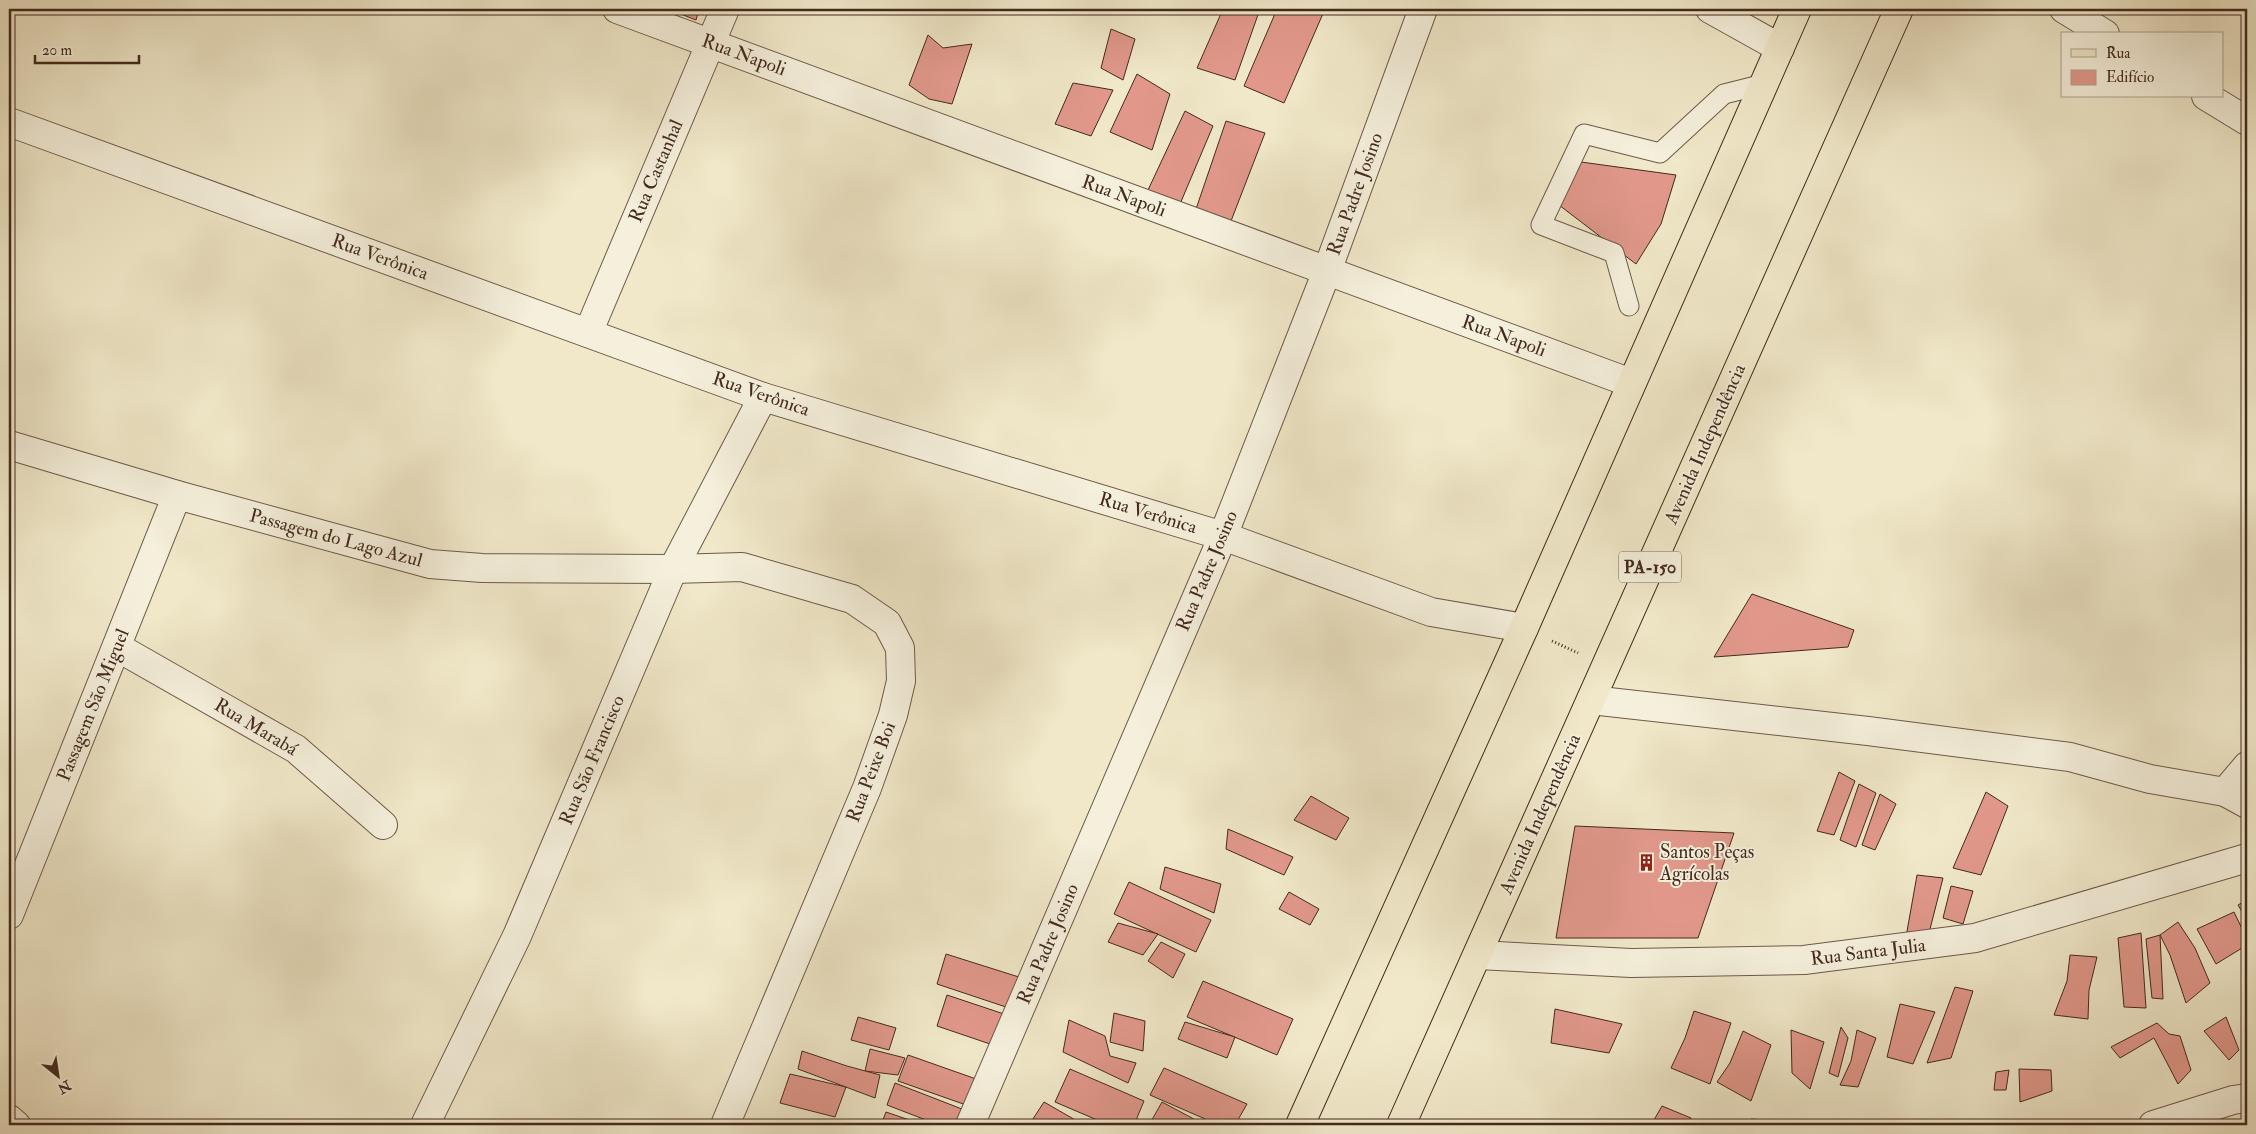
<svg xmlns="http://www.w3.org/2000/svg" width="2256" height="1134" viewBox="0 0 2256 1134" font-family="'IM FELL Double Pica',serif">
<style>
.building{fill:#e1988b;stroke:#432a1e}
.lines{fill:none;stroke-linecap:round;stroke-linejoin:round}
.service-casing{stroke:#6e5a49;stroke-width:21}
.minor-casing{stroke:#6e5a49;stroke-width:30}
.primary-casing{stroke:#432a1e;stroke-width:30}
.path{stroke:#432a1e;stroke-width:3;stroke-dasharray:1 2.5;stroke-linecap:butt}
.service{stroke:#f5f0dc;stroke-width:19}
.minor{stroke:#f5f0dc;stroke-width:28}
.primary{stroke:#f0e8c9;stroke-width:28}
.labels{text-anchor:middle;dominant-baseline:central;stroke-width:4;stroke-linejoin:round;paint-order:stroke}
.shield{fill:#f5f0dc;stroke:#786557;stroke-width:1}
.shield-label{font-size:18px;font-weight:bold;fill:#432a1e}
.street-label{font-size:19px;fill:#432a1e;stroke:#f5f0dc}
.poi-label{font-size:19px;fill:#432a1e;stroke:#f5f0dc;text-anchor:start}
</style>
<rect width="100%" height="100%" fill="#f0e8c9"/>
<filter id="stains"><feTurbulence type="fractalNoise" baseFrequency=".004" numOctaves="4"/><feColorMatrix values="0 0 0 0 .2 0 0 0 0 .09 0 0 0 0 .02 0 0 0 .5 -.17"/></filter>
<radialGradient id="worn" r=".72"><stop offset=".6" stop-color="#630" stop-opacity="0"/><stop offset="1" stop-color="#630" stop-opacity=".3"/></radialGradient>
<g class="building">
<polygon points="668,9 699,9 696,20"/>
<polygon points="1223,9 1260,9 1235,80 1197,68"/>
<polygon points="1277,9 1325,9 1284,103 1244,86"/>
<polygon points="1111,29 1135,39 1123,80 1101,68"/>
<polygon points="928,35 943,48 972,44 952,104 929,99 909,85"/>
<polygon points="1137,74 1170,94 1152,150 1110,132"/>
<polygon points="1073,83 1113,90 1091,136 1055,124"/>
<polygon points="1185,111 1213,126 1180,204 1148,190"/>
<polygon points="1226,121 1265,133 1231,221 1195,212"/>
<polygon points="1581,162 1676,175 1661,224 1636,264 1559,205"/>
<polygon points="1752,594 1854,630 1848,647 1714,657"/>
<polygon points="1839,772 1855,781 1834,835 1817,831"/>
<polygon points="1859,784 1876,793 1856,847 1840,840"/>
<polygon points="1986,792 2008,806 1981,875 1953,868"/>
<polygon points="1880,794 1896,804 1875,850 1862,845"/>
<polygon points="1311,796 1349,818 1336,840 1294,820"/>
<polygon points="1575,826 1734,833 1698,938 1556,938"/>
<polygon points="1228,829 1293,857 1284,875 1226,849"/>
<polygon points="1165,867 1221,884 1214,913 1160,889"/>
<polygon points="1917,875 1943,878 1928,937 1906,937"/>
<polygon points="1129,882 1211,920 1196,952 1114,914"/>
<polygon points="1951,886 1973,891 1963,924 1943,918"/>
<polygon points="1289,892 1319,909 1310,925 1279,909"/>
<polygon points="2247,900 2247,920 2238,905"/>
<polygon points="2234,912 2247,939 2247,945 2216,964 2197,929"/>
<polygon points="2178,922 2195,948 2210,983 2186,1003 2170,955 2160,935"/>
<polygon points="1118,923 1158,934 1143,955 1108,942"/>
<polygon points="2141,933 2146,1008 2124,1007 2118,938"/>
<polygon points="2160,935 2163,999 2152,998 2146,939"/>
<polygon points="1161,942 1185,954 1173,978 1148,961"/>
<polygon points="946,954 1022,978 1012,1009 937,984"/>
<polygon points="2070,955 2097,957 2089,990 2088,1019 2054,1015 2067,981"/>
<polygon points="1203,981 1293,1019 1277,1055 1187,1017"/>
<polygon points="1955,987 1973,991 1951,1058 1927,1063"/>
<polygon points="947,995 1007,1015 996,1046 937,1026"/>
<polygon points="1900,1004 1935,1012 1913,1064 1887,1057"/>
<polygon points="1555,1009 1622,1024 1609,1053 1551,1043"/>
<polygon points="1694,1011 1731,1023 1710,1084 1671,1068 1685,1038"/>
<polygon points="1114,1013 1145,1021 1143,1051 1110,1042"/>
<polygon points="858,1017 896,1028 889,1050 851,1040"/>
<polygon points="2226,1017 2239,1050 2229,1060 2204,1031"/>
<polygon points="1069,1020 1105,1036 1110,1056 1136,1063 1128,1083 1063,1052"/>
<polygon points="1185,1022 1235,1037 1227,1058 1178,1039"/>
<polygon points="2157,1023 2169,1034 2180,1036 2191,1070 2178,1084 2154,1038 2120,1058 2111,1047"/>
<polygon points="1841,1027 1848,1038 1838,1077 1829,1073"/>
<polygon points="1791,1030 1824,1042 1810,1089 1792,1073"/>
<polygon points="1857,1030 1876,1038 1858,1087 1840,1085 1851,1061"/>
<polygon points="1743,1031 1771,1045 1751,1101 1717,1082 1730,1063"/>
<polygon points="870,1049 905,1058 898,1075 865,1071"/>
<polygon points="802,1051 847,1066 880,1075 875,1098 798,1069"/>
<polygon points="908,1055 979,1080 969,1106 898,1081"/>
<polygon points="1164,1068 1247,1104 1235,1125 1219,1125 1150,1095"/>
<polygon points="1070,1069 1144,1101 1134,1125 1109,1125 1055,1102"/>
<polygon points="2019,1069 2051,1070 2052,1091 2020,1102"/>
<polygon points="2009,1070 2006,1090 1994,1090 1996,1072"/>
<polygon points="790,1074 846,1087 835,1117 780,1103"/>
<polygon points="895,1083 967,1111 962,1125 939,1125 887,1105"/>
<polygon points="1044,1102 1084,1125 1029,1125"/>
<polygon points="1162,1102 1205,1125 1149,1125"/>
<polygon points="1662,1106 1691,1118 1689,1125 1651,1125"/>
<polygon points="886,1112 924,1125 881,1125"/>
<polygon points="1751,1119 1790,1122 1789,1125 1751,1125"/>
</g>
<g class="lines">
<defs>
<polyline id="service" points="1629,306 1614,253 1541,225 1584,134 1660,153 1724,94 1764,84"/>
<g id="minor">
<polyline points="617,9 1631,383"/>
<polyline points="1710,9 1780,48"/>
<polyline points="2064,9 2105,34"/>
<polyline points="2206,96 2247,121"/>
<polyline points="9,122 763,397 1223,536 1431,612 1524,628"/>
<polyline points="588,333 725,9"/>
<polyline points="9,445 177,495 430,564 482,568 673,569 742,567 852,599 887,623 900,648 901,681 893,715 867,788 725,1125"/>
<polyline points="117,647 296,749 383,825"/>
<polyline points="1591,700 1868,731 2070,757 2150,779 2225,792 2247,804"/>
<polyline points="2225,792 2247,766"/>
<polyline points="9,915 177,495"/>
<polyline points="1478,955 1631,963 1804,960 1975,938 2247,858"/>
<polyline points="9,1119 16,1125"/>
<polyline points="425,1125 517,936 673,569 763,397"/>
<polyline points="970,1125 1223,536 1327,271 1423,9"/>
<polyline points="2153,1125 2233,1100 2247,1098"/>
</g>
<g id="primary">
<polyline points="1300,1125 1524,628 1797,9"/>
<polyline points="1401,1125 1899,9"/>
</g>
</defs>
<use href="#service" class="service-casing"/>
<use href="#minor" class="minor-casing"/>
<use href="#primary" class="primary-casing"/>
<polyline class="path" points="1552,641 1578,653"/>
<use href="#service" class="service"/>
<use href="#minor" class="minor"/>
<use href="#primary" class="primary"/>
</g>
<defs>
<symbol id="building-bare" viewBox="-9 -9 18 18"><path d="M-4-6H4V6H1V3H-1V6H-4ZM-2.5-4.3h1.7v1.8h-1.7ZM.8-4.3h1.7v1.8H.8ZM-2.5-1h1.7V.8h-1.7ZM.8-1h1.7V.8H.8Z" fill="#8f2418" stroke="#f5f0dc" stroke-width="2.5" paint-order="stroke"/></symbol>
</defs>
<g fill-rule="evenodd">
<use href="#building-bare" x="1634" y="850" width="25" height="25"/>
</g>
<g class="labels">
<rect class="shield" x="1619" y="551.5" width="62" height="31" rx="4"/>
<g class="shield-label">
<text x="1650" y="567">PA-150</text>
</g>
<g class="street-label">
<text transform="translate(744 55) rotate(20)">Rua Napoli</text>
<text transform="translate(656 171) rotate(-67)">Rua Castanhal</text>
<text transform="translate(1355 194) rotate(-70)">Rua Padre Josino</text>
<text transform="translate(1124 196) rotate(20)">Rua Napoli</text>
<text transform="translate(380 257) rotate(20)">Rua Verônica</text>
<text transform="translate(1504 336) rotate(20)">Rua Napoli</text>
<text transform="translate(761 394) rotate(19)">Rua Verônica</text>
<text transform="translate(1705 444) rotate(-66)">Avenida Independência</text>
<text transform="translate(1148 513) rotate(17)">Rua Verônica</text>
<text transform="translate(336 538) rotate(15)">Passagem do Lago Azul</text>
<text transform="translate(1207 571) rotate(-67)">Rua Padre Josino</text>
<text transform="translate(93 705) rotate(-68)">Passagem São Miguel</text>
<text transform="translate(256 727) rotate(31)">Rua Marabá</text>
<text transform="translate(592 760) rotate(-67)">Rua São Francisco</text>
<text transform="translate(871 772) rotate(-69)">Rua Peixe Boi</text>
<text transform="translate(1540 814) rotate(-66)">Avenida Independência</text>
<text transform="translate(1048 944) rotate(-67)">Rua Padre Josino</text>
<text transform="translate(1868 952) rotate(-7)">Rua Santa Julia</text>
</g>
<g class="poi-label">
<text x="1660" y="852">Santos Peças<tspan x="1660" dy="22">Agrícolas</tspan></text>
</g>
</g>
<rect width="2256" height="1134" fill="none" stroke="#f0e8c9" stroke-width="30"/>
<rect x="10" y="10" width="2236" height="1114" fill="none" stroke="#432a1e" stroke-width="2.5"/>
<rect x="15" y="15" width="2226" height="1104" fill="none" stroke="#432a1e"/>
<rect x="2061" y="32" width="162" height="65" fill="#f5f0dc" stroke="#aea190"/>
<rect x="2071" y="49" width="25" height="8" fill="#f0e8c9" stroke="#aea190"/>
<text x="2106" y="58" font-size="15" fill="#432a1e">Rua</text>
<rect x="2071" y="70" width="25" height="15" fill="#e1988b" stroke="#aea190"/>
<text x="2106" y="82" font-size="15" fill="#432a1e">Edifício</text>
<g transform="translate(58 1076) rotate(150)" stroke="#f5f0dc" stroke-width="4" paint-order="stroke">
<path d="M0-4L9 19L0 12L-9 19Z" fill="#432a1e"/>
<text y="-8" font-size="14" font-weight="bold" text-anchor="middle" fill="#432a1e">N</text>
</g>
<path d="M35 55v8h104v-8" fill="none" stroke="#432a1e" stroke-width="2.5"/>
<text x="42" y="55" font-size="15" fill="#432a1e" stroke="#f5f0dc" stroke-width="4" paint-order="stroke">20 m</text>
<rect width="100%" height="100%" filter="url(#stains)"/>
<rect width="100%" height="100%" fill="url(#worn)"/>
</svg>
